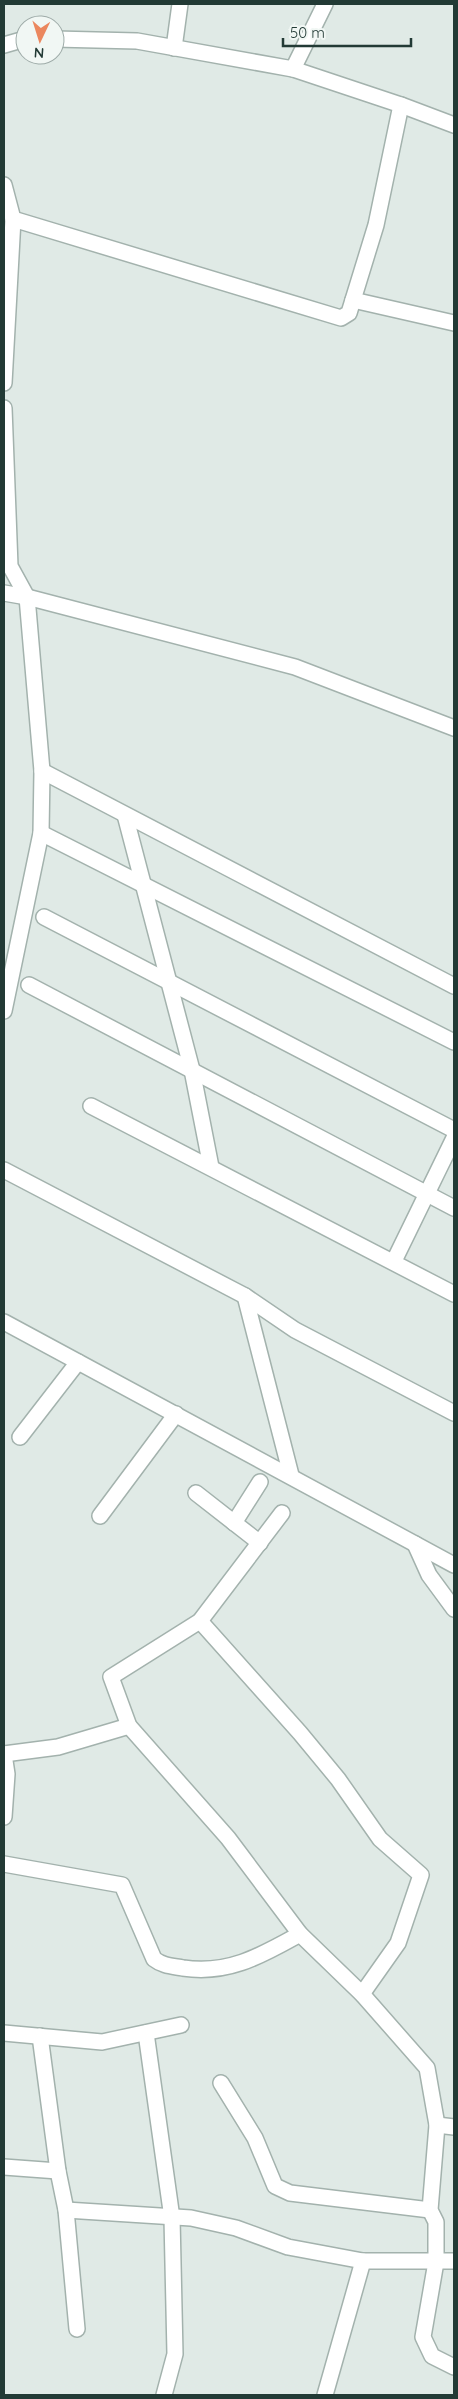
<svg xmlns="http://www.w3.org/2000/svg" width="458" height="2399" viewBox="0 0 458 2399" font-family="Quicksand,sans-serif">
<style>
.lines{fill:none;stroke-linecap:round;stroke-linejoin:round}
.minor-casing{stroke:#a3b2ad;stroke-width:18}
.minor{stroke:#fff;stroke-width:15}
</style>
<rect width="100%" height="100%" fill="#e0eae6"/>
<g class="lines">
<defs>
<g id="minor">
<polyline points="55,39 137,41 293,69 325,4"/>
<polyline points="4,45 25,39"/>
<polyline points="174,48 180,4"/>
<polyline points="401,105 454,125"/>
<polyline points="4,185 13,219 341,318 349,313 376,225 401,105 293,69"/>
<polyline points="353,300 454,323"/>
<polyline points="4,383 13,219"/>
<polyline points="4,408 10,566 27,597 42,771 41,833 4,1011"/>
<polyline points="4,593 27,597 295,667 454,728"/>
<polyline points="42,771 454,986"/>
<polyline points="125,815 192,1070 211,1167"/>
<polyline points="41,833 454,1042"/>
<polyline points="44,917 454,1130"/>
<polyline points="29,985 454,1208"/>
<polyline points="91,1106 454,1294"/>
<polyline points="4,1170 245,1296 295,1330 454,1413"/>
<polyline points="394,1261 454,1138"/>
<polyline points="245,1296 291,1475"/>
<polyline points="4,1322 454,1565"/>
<polyline points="20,1437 78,1362"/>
<polyline points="196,1493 260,1543"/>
<polyline points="282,1513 200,1621 111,1677 129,1726 228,1838 300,1934 362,1994 427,2068 437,2125 430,2210 436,2222 436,2262 423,2337 432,2356 454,2367"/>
<polyline points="100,1516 176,1414"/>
<polyline points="234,1523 260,1482"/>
<polyline points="415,1544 429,1575 454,1609"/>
<polyline points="200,1621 300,1733 338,1779 380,1839 421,1875 398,1943 362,1994"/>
<polyline points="4,1754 58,1747 129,1726"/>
<polyline points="4,1754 7,1774 4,1817"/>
<path d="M4,1864L122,1885L154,1959C163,1966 172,1966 183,1968C229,1975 262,1955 300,1934"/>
<polyline points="4,2033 102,2042 181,2025"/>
<polyline points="146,2033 172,2218 175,2354 164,2395"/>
<polyline points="40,2036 58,2171 66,2210 77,2329"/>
<polyline points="221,2083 255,2138 275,2186 290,2193 430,2210"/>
<polyline points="437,2125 454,2127"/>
<polyline points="4,2167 58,2171"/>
<polyline points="66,2210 191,2218 236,2228 288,2247 363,2261 454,2261"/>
<polyline points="325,2395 363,2261"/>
</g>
</defs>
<use href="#minor" class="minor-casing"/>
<use href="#minor" class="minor"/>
</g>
<rect width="458" height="2399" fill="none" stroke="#223a35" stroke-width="10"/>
<g transform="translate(40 40) rotate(184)"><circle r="24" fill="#f1f7f4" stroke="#9eaba8"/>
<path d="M0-4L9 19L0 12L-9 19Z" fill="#eb875e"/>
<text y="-8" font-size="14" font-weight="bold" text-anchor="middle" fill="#223a35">N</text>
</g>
<path d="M283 38v8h128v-8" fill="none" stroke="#223a35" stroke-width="2.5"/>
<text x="290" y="38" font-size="15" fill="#223a35" stroke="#f1f7f4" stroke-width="4" paint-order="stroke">50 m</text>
</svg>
